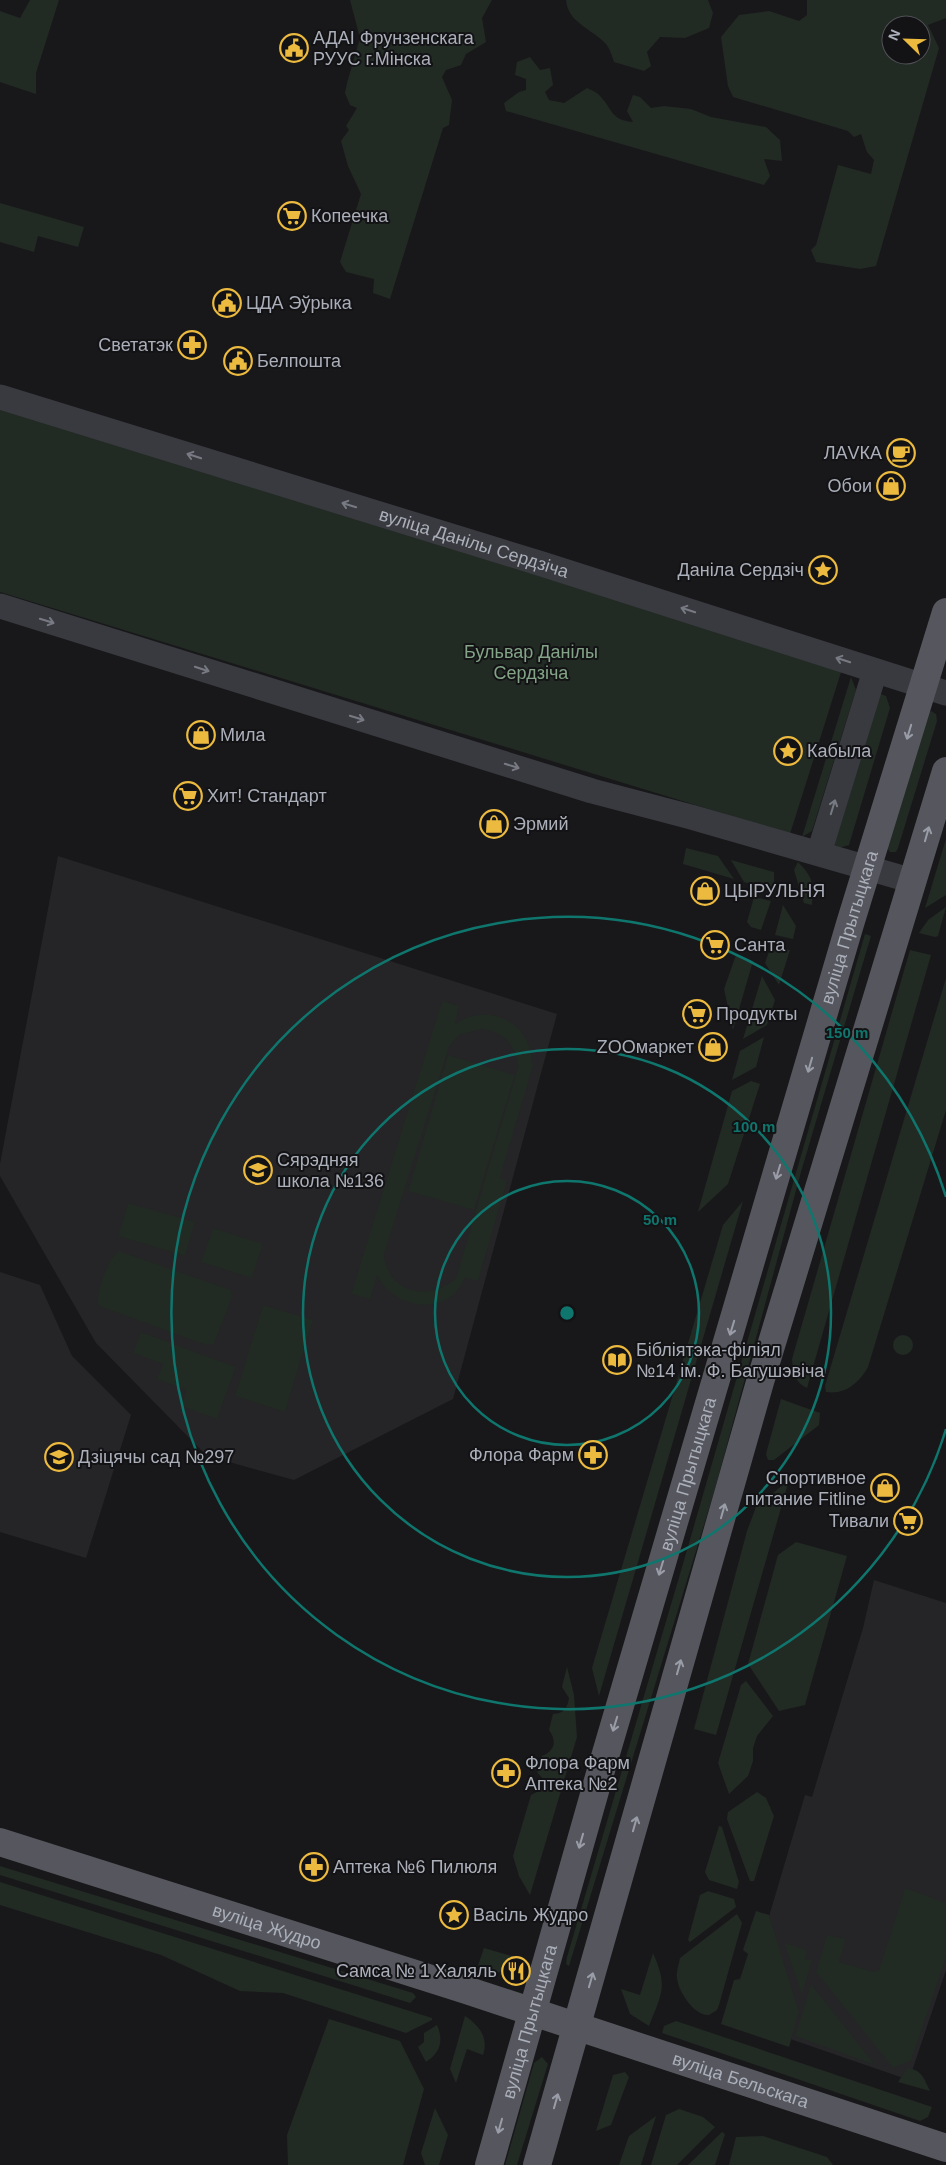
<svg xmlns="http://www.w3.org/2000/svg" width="946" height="2165" viewBox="0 0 946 2165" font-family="Helvetica,sans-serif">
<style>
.built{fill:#252427}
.green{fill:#222a24;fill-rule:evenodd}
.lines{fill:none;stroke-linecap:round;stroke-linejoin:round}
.minor{stroke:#393a3f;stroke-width:25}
.major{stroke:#56575e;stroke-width:28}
.oneway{stroke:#787a83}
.oneway2{stroke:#9a9da8}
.ring{fill:none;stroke:#0f766e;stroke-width:2.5}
.labels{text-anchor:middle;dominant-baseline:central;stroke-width:4;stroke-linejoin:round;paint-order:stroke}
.poi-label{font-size:18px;fill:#abafba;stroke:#131315;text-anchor:start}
.street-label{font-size:18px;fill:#abafba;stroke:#131315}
.park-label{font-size:18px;fill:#83a487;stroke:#131315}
.centre{fill:#0f766e;stroke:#131315;stroke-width:2.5}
.ring-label{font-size:15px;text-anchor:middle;font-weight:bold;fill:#0f766e;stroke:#131315;stroke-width:4;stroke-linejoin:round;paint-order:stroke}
</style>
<rect width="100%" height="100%" fill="#18181a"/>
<g class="built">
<polygon points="58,856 557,1014 453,1399 294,1480 207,1456 96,1343 0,1176 0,1164"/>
<polygon points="0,1272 40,1285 72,1356 131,1415 86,1558 0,1532"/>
<polygon points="874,1580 946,1603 946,1970 909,2080 738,2021 805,1795 812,1797 863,1628"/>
</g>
<g class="green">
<polygon points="30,0 59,0 36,73 36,94 0,82 0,11 20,18"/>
<polygon points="350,0 492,0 482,18 486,42 466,54 461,65 446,70 442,77 452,100 449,125 443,128 390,299 373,293 374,279 346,272 340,262 361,194 348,166 341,141 349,130 346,126 357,108 350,105 345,93 347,83 360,38"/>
<path d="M566,0H708L713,13L709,28L685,38L660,37L647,52L651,66L644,71L614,62C612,56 610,49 606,44C592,29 568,23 566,0Z"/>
<path d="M807,0H946V18L928,25L939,48L876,266L860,269L816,262L811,250L816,245L838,165L871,174L874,160L867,152L861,134L854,137L848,131L733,97L728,86L721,37L739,15L769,11L799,21L807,15ZM891,25H921V55H891Z"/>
<path d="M530,57L540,70L550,68L553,85L545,92L549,100L564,103L587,88C591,90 597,92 600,96C613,109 610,120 633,122L627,111L633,95L640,97L651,108L664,106L691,109L711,117L766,127L780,140L782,161L764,159L770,176L764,185L506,111L504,103L519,92L526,90V79L515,75L517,62Z"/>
<polygon points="0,203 84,227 78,247 38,236 34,252 0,242"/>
<polygon points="0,407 843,666 790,834 0,592"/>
<polygon points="851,677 856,690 812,831 802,837"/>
<polygon points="878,693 886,696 890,708 849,845 839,848 831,846"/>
<polygon points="931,711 936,714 937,721 898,848 896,852 890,852 887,848 927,714"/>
<polygon points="946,839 946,895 925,908"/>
<polygon points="686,848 718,856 734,879 683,864"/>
<polygon points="731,860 774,872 774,890 744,882"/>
<path d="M798,862C814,878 813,883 812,905L804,903L794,870Z"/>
<polygon points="754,897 771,901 761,930 751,927 747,922"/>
<polygon points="783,905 796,926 793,939 775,935"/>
<polygon points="946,907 938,936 935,937 919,933 928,920"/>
<polygon points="865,934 871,936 801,1172 715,1489 569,1966 566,1964 567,1957 685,1557"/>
<polygon points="771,946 790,950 779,985 765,963"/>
<path d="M910,950L931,955L807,1388C794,1382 793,1372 792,1359Z"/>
<polygon points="736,955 753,961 733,1030 724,989"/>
<polygon points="762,976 775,1000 767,1025 743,1039"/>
<path d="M946,978V1110L868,1367C859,1383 845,1395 826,1392L825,1386Z"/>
<path d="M442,1001L459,1006L455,1024C478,1007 512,1013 526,1039C531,1048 532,1057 533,1066L500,1178L507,1181L478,1281L465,1278C448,1318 396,1310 377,1276L370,1299L351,1294ZM481,1029C503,1031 516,1045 518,1067L456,1278C429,1303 389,1293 384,1255L449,1047L459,1035Z"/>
<polygon points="764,1037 756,1067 732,1080 740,1051"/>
<polygon points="448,1055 515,1075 474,1210 408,1191"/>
<polygon points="751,1081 760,1084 728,1184 698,1212 732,1091"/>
<polygon points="743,1201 599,1696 592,1668 723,1225"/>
<polygon points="128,1203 195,1222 185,1256 118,1236"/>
<polygon points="213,1228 263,1244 252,1278 201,1262"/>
<path d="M119,1251L231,1290L232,1298L214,1344L206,1345L99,1306C93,1296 109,1256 119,1251Z"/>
<polygon points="263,1305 313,1320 285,1412 235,1396"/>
<polygon points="141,1332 236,1367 217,1419 181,1406 187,1390 157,1379 163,1364 133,1353"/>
<circle cx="903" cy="1345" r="10"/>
<polygon points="781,1399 820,1413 819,1425 774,1460 768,1460 766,1454"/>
<polygon points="789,1480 716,1735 694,1729 747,1531 756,1507"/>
<polygon points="796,1542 847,1556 805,1705 779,1711 748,1664 778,1555"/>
<path d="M567,1667L574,1695L577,1737L530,1895L519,1876L513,1856L531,1795L539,1791L543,1779L537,1772L542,1756C555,1751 557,1741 549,1730L553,1714C564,1713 567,1709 569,1698L562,1687Z"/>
<polygon points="746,1681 773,1716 757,1736 753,1748 753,1761 748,1776 729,1794 718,1763 741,1685"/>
<polygon points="757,1792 766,1798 774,1816 754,1881 750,1881 727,1819 728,1812"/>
<polygon points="719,1826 722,1827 739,1882 737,1889 709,1880 705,1872"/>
<polygon points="0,1866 413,1993 416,1997 410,2003 0,1875"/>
<polygon points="0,1882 432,2018 432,2020 406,2033 283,1993 240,1991 161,1955 0,1905"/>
<polygon points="905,1888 946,1903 946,1958 911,2061 893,2068 816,1972 827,1935 846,1939 839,1962 874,1972 879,1970"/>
<polygon points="708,1891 734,1899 736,1907 690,1942 688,1940 700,1895"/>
<polygon points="756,1911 769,1915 799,2012 789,2047 721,2024 734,1980 740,1979 748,1954 743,1950"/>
<path d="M737,1914L742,1923L719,2005L717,2010L709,2015C694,2016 678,1991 677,1978C676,1972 679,1964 680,1958Z"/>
<polygon points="784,1943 807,1950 805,1959 812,1960 802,1995"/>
<polygon points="484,1948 512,1956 500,1972 474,1977"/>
<path d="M653,1953C668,1987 662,1993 649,2026L630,2014L621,1989L640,1995Z"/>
<polygon points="811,1984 875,2065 795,2036"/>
<path d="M465,2016C479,2025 489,2038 483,2055L467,2049L456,2083L450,2069Z"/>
<polygon points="329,2019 400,2041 424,2089 403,2165 288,2165 287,2135"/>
<polygon points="676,2021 932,2107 928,2117 920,2121 662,2033 664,2026"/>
<path d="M437,2025C444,2041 440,2053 426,2062L418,2047L424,2042V2033Z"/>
<polygon points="542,2057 548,2064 517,2165 505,2165 534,2063"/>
<path d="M907,2068C922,2070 924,2078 930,2091L898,2082Z"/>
<polygon points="625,2072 629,2077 611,2125 596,2131 613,2075"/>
<polygon points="435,2108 448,2135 439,2165 425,2165 421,2153"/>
<polygon points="679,2109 703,2117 715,2127 677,2165 651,2165 666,2115"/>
<polygon points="656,2116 641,2165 619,2165 629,2136"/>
<polygon points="722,2132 725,2134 715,2165 688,2165"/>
<polygon points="763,2136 827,2157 833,2165 729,2165 736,2137"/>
</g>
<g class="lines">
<g class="minor">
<path id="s1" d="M0,397L542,564L946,693"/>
<polyline points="0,606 592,791 691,817 913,881"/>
<polyline points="819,853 875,671"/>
</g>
<g class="major">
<path id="s2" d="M0,1842L466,1990L946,2148"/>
<path id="s3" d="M489,2165L599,1777L850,924L946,612"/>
<polyline points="537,2165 760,1382 946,771"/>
</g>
</g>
<defs><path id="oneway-shaft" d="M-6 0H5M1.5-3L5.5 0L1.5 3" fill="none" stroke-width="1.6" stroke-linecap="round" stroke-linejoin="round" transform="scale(1.25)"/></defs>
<g class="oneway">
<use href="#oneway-shaft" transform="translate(194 456) rotate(-162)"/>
<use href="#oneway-shaft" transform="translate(349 505) rotate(-163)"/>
<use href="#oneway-shaft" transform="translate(688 610) rotate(-162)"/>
<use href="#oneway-shaft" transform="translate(47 621) rotate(17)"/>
<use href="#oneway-shaft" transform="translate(843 660) rotate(-162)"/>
<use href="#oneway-shaft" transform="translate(202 669) rotate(18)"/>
<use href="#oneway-shaft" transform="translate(357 718) rotate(17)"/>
<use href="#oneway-shaft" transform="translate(512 766) rotate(17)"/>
<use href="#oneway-shaft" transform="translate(833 807) rotate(-73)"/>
</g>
<g class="oneway2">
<use href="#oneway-shaft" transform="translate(909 732) rotate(107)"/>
<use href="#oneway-shaft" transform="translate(927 834) rotate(-74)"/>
<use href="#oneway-shaft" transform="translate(810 1065) rotate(106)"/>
<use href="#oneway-shaft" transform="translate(778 1172) rotate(107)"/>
<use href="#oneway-shaft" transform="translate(732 1328) rotate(107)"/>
<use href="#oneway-shaft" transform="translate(723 1511) rotate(-74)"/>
<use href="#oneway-shaft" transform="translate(661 1568) rotate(107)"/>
<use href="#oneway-shaft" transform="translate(679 1667) rotate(-74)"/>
<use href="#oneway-shaft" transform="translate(615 1724) rotate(107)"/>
<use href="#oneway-shaft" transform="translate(635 1824) rotate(-74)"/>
<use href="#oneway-shaft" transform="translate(581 1841) rotate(106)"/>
<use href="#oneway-shaft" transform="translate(591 1980) rotate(-74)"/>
<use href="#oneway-shaft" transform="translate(556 2101) rotate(-74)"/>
<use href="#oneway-shaft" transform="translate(500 2126) rotate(106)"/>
</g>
<g class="ring">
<circle cx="567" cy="1313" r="132"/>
<circle cx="567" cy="1313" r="264"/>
<path d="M946 1429A396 396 0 1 1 946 1197"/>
</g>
<defs>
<symbol id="civic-ring" viewBox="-11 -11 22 22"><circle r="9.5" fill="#131315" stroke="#ecba3f" stroke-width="1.5"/><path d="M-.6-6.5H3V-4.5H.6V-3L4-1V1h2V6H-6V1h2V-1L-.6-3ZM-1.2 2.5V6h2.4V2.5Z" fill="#ecba3f"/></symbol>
<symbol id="supermarket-ring" viewBox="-11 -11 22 22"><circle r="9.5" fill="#131315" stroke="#ecba3f" stroke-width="1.5"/><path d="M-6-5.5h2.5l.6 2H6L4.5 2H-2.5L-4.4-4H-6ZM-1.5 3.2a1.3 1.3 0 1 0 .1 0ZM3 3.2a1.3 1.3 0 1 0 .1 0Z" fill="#ecba3f"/></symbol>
<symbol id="pharmacy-ring" viewBox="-11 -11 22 22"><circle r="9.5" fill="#131315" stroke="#ecba3f" stroke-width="1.5"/><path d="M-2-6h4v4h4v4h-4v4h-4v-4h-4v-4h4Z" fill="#ecba3f"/></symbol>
<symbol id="cafe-ring" viewBox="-11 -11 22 22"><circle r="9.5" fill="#131315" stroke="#ecba3f" stroke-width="1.5"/><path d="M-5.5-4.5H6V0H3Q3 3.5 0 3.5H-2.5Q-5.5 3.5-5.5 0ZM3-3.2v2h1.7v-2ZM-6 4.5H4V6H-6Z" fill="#ecba3f"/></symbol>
<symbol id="shop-ring" viewBox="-11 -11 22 22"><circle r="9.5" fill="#131315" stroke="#ecba3f" stroke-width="1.5"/><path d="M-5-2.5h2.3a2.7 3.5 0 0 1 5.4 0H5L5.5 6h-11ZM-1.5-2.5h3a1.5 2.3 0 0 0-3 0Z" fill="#ecba3f"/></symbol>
<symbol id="sight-ring" viewBox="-11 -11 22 22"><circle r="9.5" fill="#131315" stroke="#ecba3f" stroke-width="1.5"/><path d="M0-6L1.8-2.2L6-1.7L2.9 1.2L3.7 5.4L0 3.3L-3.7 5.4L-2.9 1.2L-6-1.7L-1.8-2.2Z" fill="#ecba3f"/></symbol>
<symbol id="school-ring" viewBox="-11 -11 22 22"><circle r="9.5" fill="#131315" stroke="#ecba3f" stroke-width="1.5"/><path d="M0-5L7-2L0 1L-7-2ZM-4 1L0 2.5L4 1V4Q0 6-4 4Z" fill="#ecba3f"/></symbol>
<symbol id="library-ring" viewBox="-11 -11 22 22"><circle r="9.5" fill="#131315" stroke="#ecba3f" stroke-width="1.5"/><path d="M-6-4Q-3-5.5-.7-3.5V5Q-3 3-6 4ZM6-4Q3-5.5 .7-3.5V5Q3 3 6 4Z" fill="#ecba3f"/></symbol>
<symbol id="restaurant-ring" viewBox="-11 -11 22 22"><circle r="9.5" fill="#131315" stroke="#ecba3f" stroke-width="1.5"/><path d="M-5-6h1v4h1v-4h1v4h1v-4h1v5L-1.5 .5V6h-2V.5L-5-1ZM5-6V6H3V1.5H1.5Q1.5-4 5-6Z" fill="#ecba3f"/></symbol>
</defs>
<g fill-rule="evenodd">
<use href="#civic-ring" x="278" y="32" width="32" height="32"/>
<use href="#supermarket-ring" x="276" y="200" width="32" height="32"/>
<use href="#civic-ring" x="211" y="287" width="32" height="32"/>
<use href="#pharmacy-ring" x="176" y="329" width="32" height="32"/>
<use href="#civic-ring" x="222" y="345" width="32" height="32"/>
<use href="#cafe-ring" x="885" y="437" width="32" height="32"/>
<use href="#shop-ring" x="875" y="470" width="32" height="32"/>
<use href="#sight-ring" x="807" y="554" width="32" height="32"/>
<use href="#shop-ring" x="185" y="719" width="32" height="32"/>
<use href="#sight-ring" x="772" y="735" width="32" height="32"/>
<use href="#supermarket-ring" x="172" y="780" width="32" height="32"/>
<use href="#shop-ring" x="478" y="808" width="32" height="32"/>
<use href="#shop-ring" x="689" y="875" width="32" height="32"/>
<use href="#supermarket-ring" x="699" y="929" width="32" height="32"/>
<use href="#supermarket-ring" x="681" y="998" width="32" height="32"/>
<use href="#shop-ring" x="697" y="1031" width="32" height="32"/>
<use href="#school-ring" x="242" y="1154" width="32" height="32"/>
<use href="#library-ring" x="601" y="1344" width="32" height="32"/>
<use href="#pharmacy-ring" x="577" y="1439" width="32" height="32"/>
<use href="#school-ring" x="43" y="1441" width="32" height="32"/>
<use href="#shop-ring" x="869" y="1472" width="32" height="32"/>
<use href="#supermarket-ring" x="892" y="1505" width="32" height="32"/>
<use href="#pharmacy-ring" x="490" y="1757" width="32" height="32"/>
<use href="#pharmacy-ring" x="298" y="1851" width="32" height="32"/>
<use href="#sight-ring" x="438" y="1899" width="32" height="32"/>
<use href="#restaurant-ring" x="500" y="1955" width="32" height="32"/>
</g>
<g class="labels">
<g class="poi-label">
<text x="313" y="38">АДАІ Фрунзенскага<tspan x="313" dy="21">РУУС г.Мінска</tspan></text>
<text x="311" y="216">Копеечка</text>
<text x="246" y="303">ЦДА Эўрыка</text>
<text x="173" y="345" text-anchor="end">Светатэк</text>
<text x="257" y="361">Белпошта</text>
<text x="882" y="453" text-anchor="end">ЛАVКА</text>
<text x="872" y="486" text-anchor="end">Обои</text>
<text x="804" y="570" text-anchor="end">Даніла Сердзіч</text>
<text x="220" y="735">Мила</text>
<text x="807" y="751">Кабыла</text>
<text x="207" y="796">Хит! Стандарт</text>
<text x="513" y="824">Эрмий</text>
<text x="724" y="891">ЦЫРУЛЬНЯ</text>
<text x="734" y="945">Санта</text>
<text x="716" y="1014">Продукты</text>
<text x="694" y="1047" text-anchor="end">ZOOмаркет</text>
<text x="277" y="1160">Сярэдняя<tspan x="277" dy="21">школа №136</tspan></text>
<text x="636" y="1350">Бібліятэка-філіял<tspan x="636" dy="21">№14 ім. Ф. Багушэвіча</tspan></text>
<text x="574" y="1455" text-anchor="end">Флора Фарм</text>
<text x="78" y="1457">Дзіцячы сад №297</text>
<text x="866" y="1478" text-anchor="end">Спортивное<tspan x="866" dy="21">питание Fitline</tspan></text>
<text x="889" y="1521" text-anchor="end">Тивали</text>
<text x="525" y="1763">Флора Фарм<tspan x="525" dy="21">Аптека №2</tspan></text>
<text x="333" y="1867">Аптека №6 Пилюля</text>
<text x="473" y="1915">Васіль Жудро</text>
<text x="497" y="1971" text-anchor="end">Самса № 1 Халяль</text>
</g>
<g class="street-label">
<text stroke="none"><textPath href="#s1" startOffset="496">вуліца Данілы Сердзіча</textPath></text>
<text stroke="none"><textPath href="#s3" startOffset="1289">вуліца Прытыцкага</textPath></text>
<text stroke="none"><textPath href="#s3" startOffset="719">вуліца Прытыцкага</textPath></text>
<text stroke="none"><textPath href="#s2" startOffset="280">вуліца Жудро</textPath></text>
<text stroke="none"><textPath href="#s3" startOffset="149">вуліца Прытыцкага</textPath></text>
<text stroke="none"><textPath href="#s2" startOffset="778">вуліца Бельскага</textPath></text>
</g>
<g class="park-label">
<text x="531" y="652">Бульвар Данілы<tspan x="531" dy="21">Сердзіча</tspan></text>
</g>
</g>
<circle cx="567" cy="1313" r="8" class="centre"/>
<g class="ring-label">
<text x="847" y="1038">150 m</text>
<text x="754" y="1132">100 m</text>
<text x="660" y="1225">50 m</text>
</g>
<g transform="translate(906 40) rotate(293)"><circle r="24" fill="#131315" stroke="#505157"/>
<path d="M0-4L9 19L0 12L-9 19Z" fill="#ecba3f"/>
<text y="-8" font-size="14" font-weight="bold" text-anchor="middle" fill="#abafba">N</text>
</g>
</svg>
